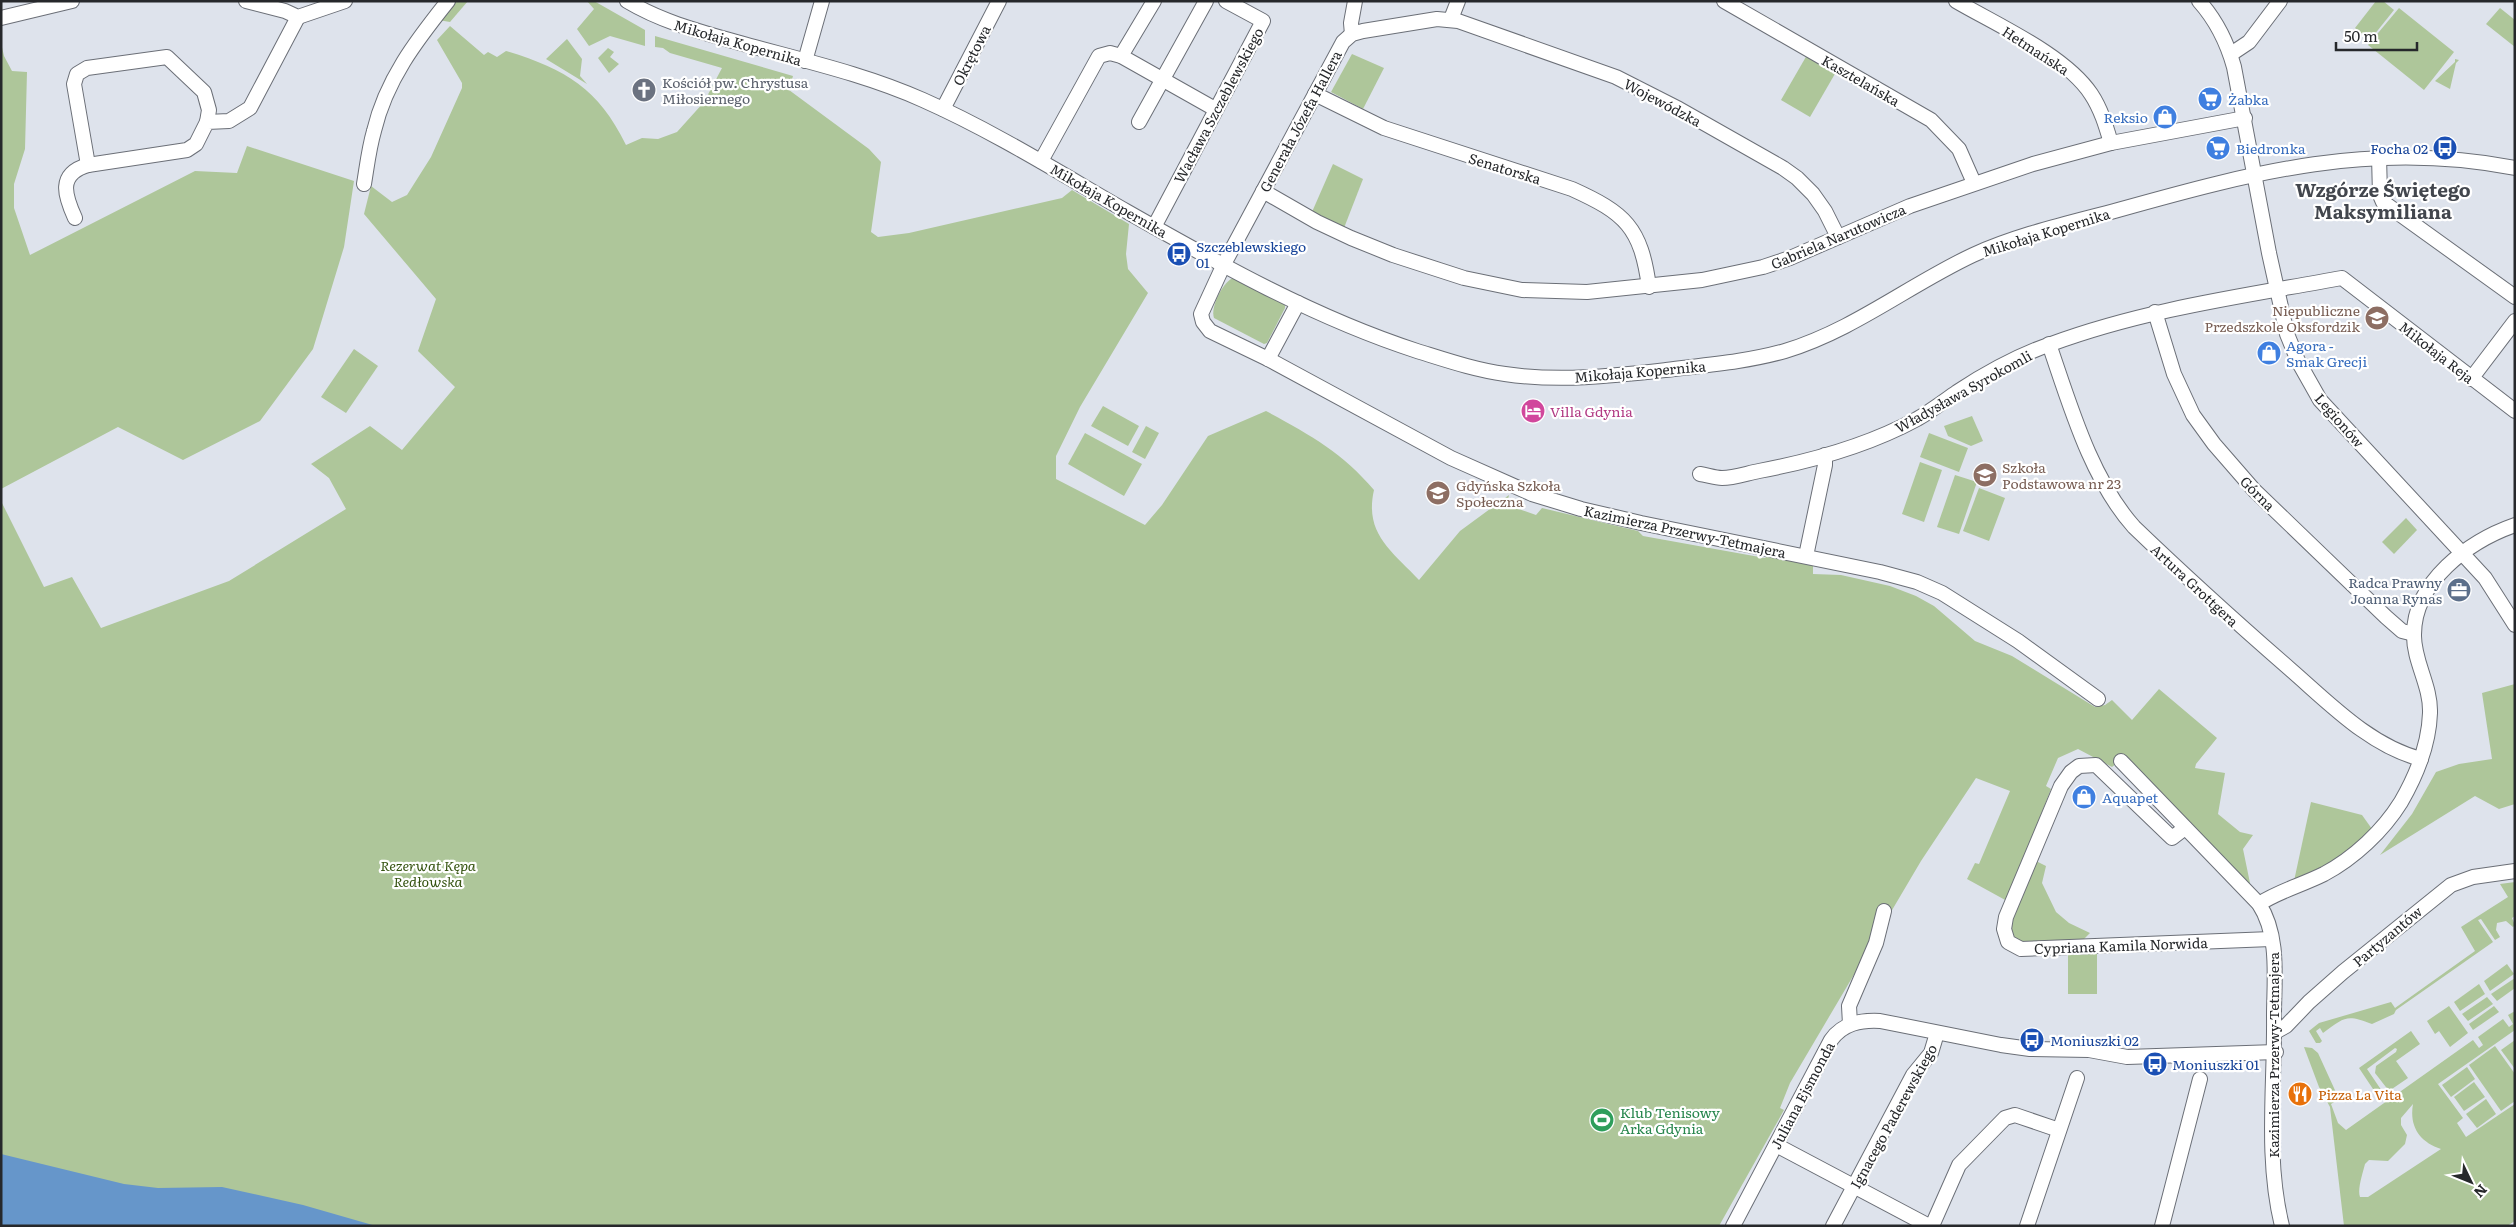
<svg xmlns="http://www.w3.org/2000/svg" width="2516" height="1227" viewBox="0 0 2516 1227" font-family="Literata,serif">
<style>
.green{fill:#aec69a;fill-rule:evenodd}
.water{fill:#6696ca}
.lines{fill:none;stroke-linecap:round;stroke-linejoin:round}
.minor-casing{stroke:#6b6f77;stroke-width:16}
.minor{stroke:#fff;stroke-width:14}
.labels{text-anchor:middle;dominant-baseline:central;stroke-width:4.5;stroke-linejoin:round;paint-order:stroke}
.street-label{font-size:14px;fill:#26282b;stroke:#fff}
.worship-label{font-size:14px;fill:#5b616d;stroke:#fff;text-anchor:start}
.shop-label{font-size:14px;fill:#366cbe;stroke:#fff;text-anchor:start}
.transit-label{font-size:14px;fill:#164399;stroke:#fff;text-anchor:start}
.education-label{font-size:14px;fill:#785e54;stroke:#fff;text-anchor:start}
.hotel-label{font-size:14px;fill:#b23c85;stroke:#fff;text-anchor:start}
.service-label{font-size:14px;fill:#4e5e75;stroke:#fff;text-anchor:end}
.park-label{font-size:14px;font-style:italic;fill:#355310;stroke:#fff}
.food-label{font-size:14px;fill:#c56008;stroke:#fff;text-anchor:start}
.leisure-label{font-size:14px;fill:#27864d;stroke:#fff;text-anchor:start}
.district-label{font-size:19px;font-weight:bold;fill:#42464d;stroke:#fff}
</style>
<rect width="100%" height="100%" fill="#dee3ec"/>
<g class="green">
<polygon points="454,1 468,1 450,22 438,20"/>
<polygon points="587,1 594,1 645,30 645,46 610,36 589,46 577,29 594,9"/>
<polygon points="2376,1 2383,1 2394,10 2370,40 2355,28"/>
<polygon points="2399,8 2454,52 2424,90 2368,45"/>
<polygon points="2500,8 2515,20 2515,47 2486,24"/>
<path d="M450,26L484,55L488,52L497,57L506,51C565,69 598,88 626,145L642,138L658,139L677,132L704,102L722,68L670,53L663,48L655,47V36L793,76L789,90L869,149L881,162L871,232L878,237L909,233L1062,198L1072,190L1129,224L1126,254L1128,269L1148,293L1080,407L1056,456V479L1145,525L1162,505L1208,436L1266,411C1309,434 1343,453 1374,490C1364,534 1392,551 1419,580L1460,531L1509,495L1507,505L1536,515L1542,508L1638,531L1643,536L1765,558L1768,555L1813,563V574L1841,575L1890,586L1916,596L1934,606L1975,641L2012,656L2095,707L2105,705L2112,700L2132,720L2159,689L2217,738L2196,764L2195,768L2225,773L2218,814L2240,832L2253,835L2243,849L2251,888L2126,756L2112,767L2078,749L2058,758L2046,786L2051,789L2007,901L1967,879L1975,863L1979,864L2010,791L1976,778L1921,861L1790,1083L1780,1108L1784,1110L1719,1226H314L144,1194L1,1158V501L44,587L72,577L101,628L229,581L346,509L329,478L311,464L370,426L402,450L455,387L418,351L436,299L364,214L371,186L392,202L407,195L431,157L462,88V83L437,40Z"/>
<polygon points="567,39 582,59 580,76 587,84 546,59"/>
<polygon points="1,43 4,56 12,71 27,72 25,149 14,184 14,208 30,255 195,171 237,173 247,146 354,181 344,247 313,349 260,421 183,460 118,427 1,489"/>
<polygon points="608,48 614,52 610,57 619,64 609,73 598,58"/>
<polygon points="1352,54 1384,68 1363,109 1331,92"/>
<polygon points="1807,55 1836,72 1810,117 1781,100"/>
<polygon points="2455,59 2459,60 2456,63 2450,89 2435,81 2455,62"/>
<polygon points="1333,164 1363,179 1344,228 1312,212"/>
<path d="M1233,278L1285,305V308L1267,343L1264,344L1214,318C1210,307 1223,282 1233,278Z"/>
<polygon points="354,349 378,366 346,413 321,397"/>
<polygon points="1103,406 1139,426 1128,446 1091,426"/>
<polygon points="1972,416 1983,441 1971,446 1948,436 1944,426"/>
<polygon points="1146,426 1159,433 1145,459 1132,452"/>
<polygon points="1085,433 1142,464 1124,496 1068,464"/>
<polygon points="1929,433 1968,448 1959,472 1920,457"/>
<polygon points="1920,462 1942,470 1924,522 1902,514"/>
<polygon points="1955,475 1977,482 1959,534 1937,527"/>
<polygon points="1979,488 2005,498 1989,541 1963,531"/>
<polygon points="2406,518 2417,530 2394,554 2382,542"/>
<polygon points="2515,684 2515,804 2499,809 2475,796 2380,855 2412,814 2436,772 2459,764 2492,759 2482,693"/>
<polygon points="2311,802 2362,815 2372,829 2339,858 2294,881"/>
<polygon points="2032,859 2046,866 2042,883 2056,912 2069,923 2090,933 2082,941 2028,945 2015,941 2007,923"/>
<path d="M2515,882V916L2512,918L2515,925L2513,927L2506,921L2497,923L2496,930L2500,937L2495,940L2481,919L2478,920L2493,942L2396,1010L2394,1014L2372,1024C2346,1014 2345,1017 2323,1033L2320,1028L2316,1031L2322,1041L2320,1043H2316L2309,1031L2319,1023L2391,1002L2395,1008L2475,951L2461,927L2508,897L2500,884Z"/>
<polygon points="2097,953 2097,994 2068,994 2068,955"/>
<polygon points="2507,964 2514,974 2490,991 2484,981"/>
<polygon points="2515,978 2515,988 2497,1001 2491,994"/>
<polygon points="2479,984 2485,994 2460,1011 2454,1002"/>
<polygon points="2487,997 2493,1004 2468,1021 2462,1014"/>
<polygon points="2449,1006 2468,1033 2450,1047 2439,1031 2435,1034 2427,1021"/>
<polygon points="2494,1006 2499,1012 2473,1030 2469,1024"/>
<path d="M2515,1011V1030L2438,1084L2463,1118L2457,1123L2466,1137L2515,1104V1221L2507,1226H2344L2330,1107L2319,1087L2304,1047L2312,1048L2318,1053L2339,1099L2331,1104L2338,1123L2346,1130L2473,1040L2479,1048L2483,1045L2478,1037L2503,1019L2509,1027L2513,1024L2508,1015ZM2413,1104C2409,1127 2420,1142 2441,1149L2368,1197H2360C2357,1190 2363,1172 2365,1164L2369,1160L2388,1161L2405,1144L2407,1135L2401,1125V1118Z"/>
<polygon points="2411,1031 2420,1044 2396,1061 2408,1078 2389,1091 2375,1073 2376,1066 2396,1052 2397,1049 2395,1048 2367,1069 2384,1094 2379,1098 2359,1068"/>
<polygon points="2515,1040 2515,1069 2501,1050"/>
<polygon points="2495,1046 2515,1074 2515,1101 2501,1111 2469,1065"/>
<polygon points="2467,1067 2475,1079 2451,1097 2442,1085"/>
<polygon points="2474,1082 2485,1097 2464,1111 2454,1097"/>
<polygon points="2486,1099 2496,1114 2477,1128 2466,1114"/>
</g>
<polygon class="water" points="1,1154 124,1184 158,1188 222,1187 303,1205 376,1226 1,1226"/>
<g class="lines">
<defs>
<g id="minor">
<polyline points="246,1 285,11 298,17 345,1"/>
<path d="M627,1C662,22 701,32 740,43C801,60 865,74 923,100C993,131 1060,173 1126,211C1219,264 1315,318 1417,351C1446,360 1475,370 1505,374C1559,382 1612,376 1666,370C1706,365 1746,362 1785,351C1854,330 1909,285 1973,255C2019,234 2070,223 2118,210C2254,172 2373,140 2515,168"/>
<polyline points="1724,1 1931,120 1959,149 1974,183"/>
<path d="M1956,1C1997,25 2065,55 2091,94C2101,109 2106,126 2111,143"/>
<path d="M2199,1C2216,20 2227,42 2234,67L2269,253L2287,334L2298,361L2320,400L2485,578L2515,625"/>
<polyline points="1,18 72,1"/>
<polyline points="1451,19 1458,1"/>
<polyline points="1352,34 1351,23 1355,1"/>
<polyline points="2231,54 2249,42 2280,1"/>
<polyline points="1121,56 1154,1"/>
<polyline points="805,61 822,1"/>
<path d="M1315,94L1384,128L1572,189C1625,213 1641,227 1649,287"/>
<polyline points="943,109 999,1"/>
<polyline points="1139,122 1206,1"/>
<polyline points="2379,156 2380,195 2383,202 2515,297"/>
<polyline points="1041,161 1099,56 1110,53 1121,56 1215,109"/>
<polyline points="88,165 74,84 77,74 87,68 167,57 204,92 209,110 207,122"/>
<path d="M364,184C367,166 369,148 374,131C386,80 416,41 448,1"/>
<polyline points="1263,191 1317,222 1351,238 1393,255 1464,278 1522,290 1587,292 1702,280 1763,267 1790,258 1910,206 2033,164 2111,143 2245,118"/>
<path d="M75,218C65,196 57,174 88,165L187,150L196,144L207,122L229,121L250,108L298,17"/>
<polyline points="1154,227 1263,21 1226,1"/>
<polyline points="1838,237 1825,211 1813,194 1797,178 1783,168 1679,109 1616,77 1458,21 1437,19 1363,31 1352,34 1343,42 1224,264 1201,314 1203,322 1210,331 1268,359 1451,458 1532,494 1581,509 1641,523 1880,572 1917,582 1942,593 2018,641 2098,699"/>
<polyline points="2155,312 2174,374 2193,415 2214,444 2254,490 2386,617 2402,631 2414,634"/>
<path d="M2049,344C2070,405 2091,479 2134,527C2185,576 2237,623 2291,670C2329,703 2370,746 2421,759"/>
<polyline points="1268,359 1298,303"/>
<polyline points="2471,379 2515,321"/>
<path d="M1700,474C1707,475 1715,478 1722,478C1734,478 1748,473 1759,471C1812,461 1869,445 1917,419C1931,411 1944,401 1957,392C1986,373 2019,355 2051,344C2146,309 2244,296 2342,278L2515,411"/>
<polyline points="1806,556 1825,465 1825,455"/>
<path d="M2121,761L2259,904C2280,936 2274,980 2274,1016C2275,1086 2265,1157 2282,1226"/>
<polyline points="2185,828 2172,838 2096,765 2079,766 2071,772 2061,786 2006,917 2004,929 2008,942 2021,949 2271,939"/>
<path d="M2259,904C2279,891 2302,885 2324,874C2354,858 2383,831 2401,802C2416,776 2429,744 2430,713C2431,686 2414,662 2414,636C2413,582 2469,541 2515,525"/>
<polyline points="1850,1024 1849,1006 1876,943 1884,911"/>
<polyline points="2275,1032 2286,1026 2309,1002 2343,972 2451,885 2473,877 2515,871"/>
<polyline points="1776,1145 1929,1226"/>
<path d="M1733,1226L1831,1040C1843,1023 1861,1020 1880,1021L2001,1045L2030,1049L2089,1050L2127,1057L2276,1052"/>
<polyline points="1833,1226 1913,1075 1931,1053 1937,1033"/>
<polyline points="1932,1226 1959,1165 2005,1118 2015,1115 2059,1130"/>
<polyline points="2027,1226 2077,1078"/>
<polyline points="2162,1226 2200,1079"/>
</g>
</defs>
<use href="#minor" class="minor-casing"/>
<use href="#minor" class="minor"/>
</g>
<defs>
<symbol id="church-disc" viewBox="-11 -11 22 22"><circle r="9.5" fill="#6b7280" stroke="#fff"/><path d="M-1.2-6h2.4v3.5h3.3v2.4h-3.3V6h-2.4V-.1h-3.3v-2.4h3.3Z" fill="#fff"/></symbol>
<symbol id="supermarket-disc" viewBox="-11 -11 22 22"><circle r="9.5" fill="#3f7fe0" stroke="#fff"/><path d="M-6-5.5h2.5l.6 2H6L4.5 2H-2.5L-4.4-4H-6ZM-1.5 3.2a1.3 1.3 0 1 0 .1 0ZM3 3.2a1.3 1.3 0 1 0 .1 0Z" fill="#fff"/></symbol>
<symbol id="shop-disc" viewBox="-11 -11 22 22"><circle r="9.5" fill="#3f7fe0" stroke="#fff"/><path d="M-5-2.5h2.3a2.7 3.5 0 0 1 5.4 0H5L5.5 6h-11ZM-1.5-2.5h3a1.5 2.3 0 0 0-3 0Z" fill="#fff"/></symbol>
<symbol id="bus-disc" viewBox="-11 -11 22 22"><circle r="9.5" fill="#1a4fb4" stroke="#fff"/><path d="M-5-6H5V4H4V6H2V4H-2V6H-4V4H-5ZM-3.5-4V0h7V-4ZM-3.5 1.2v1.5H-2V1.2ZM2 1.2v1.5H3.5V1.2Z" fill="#fff"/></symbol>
<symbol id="school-disc" viewBox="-11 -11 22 22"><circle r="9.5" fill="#8d6e63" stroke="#fff"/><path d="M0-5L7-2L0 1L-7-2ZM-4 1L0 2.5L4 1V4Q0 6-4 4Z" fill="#fff"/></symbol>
<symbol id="hotel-disc" viewBox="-11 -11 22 22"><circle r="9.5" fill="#d1479c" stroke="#fff"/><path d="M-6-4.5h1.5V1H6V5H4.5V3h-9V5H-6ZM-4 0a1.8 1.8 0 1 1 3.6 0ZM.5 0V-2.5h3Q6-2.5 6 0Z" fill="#fff"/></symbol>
<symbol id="office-disc" viewBox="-11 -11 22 22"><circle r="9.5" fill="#5c6f8a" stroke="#fff"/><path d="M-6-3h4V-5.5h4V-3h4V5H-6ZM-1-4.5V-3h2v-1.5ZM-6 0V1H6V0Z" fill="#fff"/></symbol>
<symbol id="restaurant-disc" viewBox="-11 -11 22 22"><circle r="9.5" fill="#e8710a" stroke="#fff"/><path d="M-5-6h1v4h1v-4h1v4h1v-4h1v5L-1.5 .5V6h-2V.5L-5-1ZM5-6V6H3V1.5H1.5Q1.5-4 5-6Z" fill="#fff"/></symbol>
<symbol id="stadium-disc" viewBox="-11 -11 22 22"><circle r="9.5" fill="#2e9e5b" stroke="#fff"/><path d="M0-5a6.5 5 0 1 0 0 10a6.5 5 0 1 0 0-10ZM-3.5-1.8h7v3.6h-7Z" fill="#fff"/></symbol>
</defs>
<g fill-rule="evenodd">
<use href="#church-disc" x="630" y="76" width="28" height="28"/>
<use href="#supermarket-disc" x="2196" y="85" width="28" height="28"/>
<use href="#shop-disc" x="2151" y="103" width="28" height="28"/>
<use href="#supermarket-disc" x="2204" y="134" width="28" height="28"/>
<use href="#bus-disc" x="2431" y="134" width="28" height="28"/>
<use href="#bus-disc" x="1165" y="240" width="28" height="28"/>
<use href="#school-disc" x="2363" y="304" width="28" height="28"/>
<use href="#shop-disc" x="2255" y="339" width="28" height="28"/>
<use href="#hotel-disc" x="1519" y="397" width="28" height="28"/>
<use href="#school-disc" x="1971" y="461" width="28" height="28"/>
<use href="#school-disc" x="1424" y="479" width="28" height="28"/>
<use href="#office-disc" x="2445" y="576" width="28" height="28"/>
<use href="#shop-disc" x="2070" y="783" width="28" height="28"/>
<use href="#bus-disc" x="2018" y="1026" width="28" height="28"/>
<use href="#bus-disc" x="2141" y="1050" width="28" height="28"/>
<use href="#restaurant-disc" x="2286" y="1080" width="28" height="28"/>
<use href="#stadium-disc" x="1588" y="1106" width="28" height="28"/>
</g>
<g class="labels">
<g class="street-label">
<text transform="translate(738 42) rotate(16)">Mikołaja Kopernika</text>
<text transform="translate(2036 50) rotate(33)">Hetmańska</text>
<text transform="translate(971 55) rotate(-63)">Okrętowa</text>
<text transform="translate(1861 80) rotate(30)">Kasztelańska</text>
<text transform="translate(1663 102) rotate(28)">Wojewódzka</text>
<text transform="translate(1218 105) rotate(-62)">Wacława Szczeblewskiego</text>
<text transform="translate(1300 121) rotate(-62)">Generała Józefa Hallera</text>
<text transform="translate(1505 168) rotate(17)">Senatorska</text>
<text transform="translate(1109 200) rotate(30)">Mikołaja Kopernika</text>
<text transform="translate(2046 232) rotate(-17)">Mikołaja Kopernika</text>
<text transform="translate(1838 236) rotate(-23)">Gabriela Narutowicza</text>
<text transform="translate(2437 352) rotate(38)">Mikołaja Reja</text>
<text transform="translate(1640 371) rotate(-5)">Mikołaja Kopernika</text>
<text transform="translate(1963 391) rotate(-29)">Władysława Syrokomli</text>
<text transform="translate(2340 420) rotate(49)">Legionów</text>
<text transform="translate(2258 493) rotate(45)">Górna</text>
<text transform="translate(1685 531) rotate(12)">Kazimierza Przerwy-Tetmajera</text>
<text transform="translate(2195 585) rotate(43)">Artura Grottgera</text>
<text transform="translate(2387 936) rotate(-40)">Partyzantów</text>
<text transform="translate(2121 945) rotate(-2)">Cypriana Kamila Norwida</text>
<text transform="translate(2273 1055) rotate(-90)">Kazimierza Przerwy-Tetmajera</text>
<text transform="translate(1802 1095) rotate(-62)">Juliana Ejsmonda</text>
<text transform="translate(1893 1116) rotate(-61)">Ignacego Paderewskiego</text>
</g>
<g class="worship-label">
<text x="662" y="82">Kościół pw. Chrystusa<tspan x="662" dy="16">Miłosiernego</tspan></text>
</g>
<g class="shop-label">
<text x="2228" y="99">Żabka</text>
<text x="2148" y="117" text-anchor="end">Reksio</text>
<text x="2236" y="148">Biedronka</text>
<text x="2286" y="345">Agora -<tspan x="2286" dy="16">Smak Grecji</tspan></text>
<text x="2102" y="797">Aquapet</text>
</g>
<g class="transit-label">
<text x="2428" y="148" text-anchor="end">Focha 02</text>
<text x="1196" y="246">Szczeblewskiego<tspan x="1196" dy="16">01</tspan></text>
<text x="2050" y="1040">Moniuszki 02</text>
<text x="2172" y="1064">Moniuszki 01</text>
</g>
<g class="education-label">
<text x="2360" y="310" text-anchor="end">Niepubliczne<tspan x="2360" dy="16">Przedszkole Oksfordzik</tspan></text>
<text x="2002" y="467">Szkoła<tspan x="2002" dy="16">Podstawowa nr 23</tspan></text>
<text x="1456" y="485">Gdyńska Szkoła<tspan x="1456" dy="16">Społeczna</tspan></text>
</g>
<g class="hotel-label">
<text x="1550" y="411">Villa Gdynia</text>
</g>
<g class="service-label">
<text x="2442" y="582">Radca Prawny<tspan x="2442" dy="16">Joanna Rynas</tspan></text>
</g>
<g class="park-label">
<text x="428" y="865">Rezerwat Kępa<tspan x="428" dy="16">Redłowska</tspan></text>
</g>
<g class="food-label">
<text x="2318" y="1094">Pizza La Vita</text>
</g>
<g class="leisure-label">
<text x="1620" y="1112">Klub Tenisowy<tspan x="1620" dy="16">Arka Gdynia</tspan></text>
</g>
<g class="district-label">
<text x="2383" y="189">Wzgórze Świętego<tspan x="2383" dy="22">Maksymiliana</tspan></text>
</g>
</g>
<rect width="2516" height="1227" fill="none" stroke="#26282b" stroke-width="5"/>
<g transform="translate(2471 1182) rotate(133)" stroke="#ffffff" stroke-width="4" paint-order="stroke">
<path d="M0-4L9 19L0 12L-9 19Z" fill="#26282b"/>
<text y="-8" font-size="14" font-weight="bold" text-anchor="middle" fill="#26282b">N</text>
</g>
<path d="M2336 42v8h81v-8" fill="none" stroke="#26282b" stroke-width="2.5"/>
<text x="2344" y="42" font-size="15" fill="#26282b" stroke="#ffffff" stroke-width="4" paint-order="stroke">50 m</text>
</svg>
